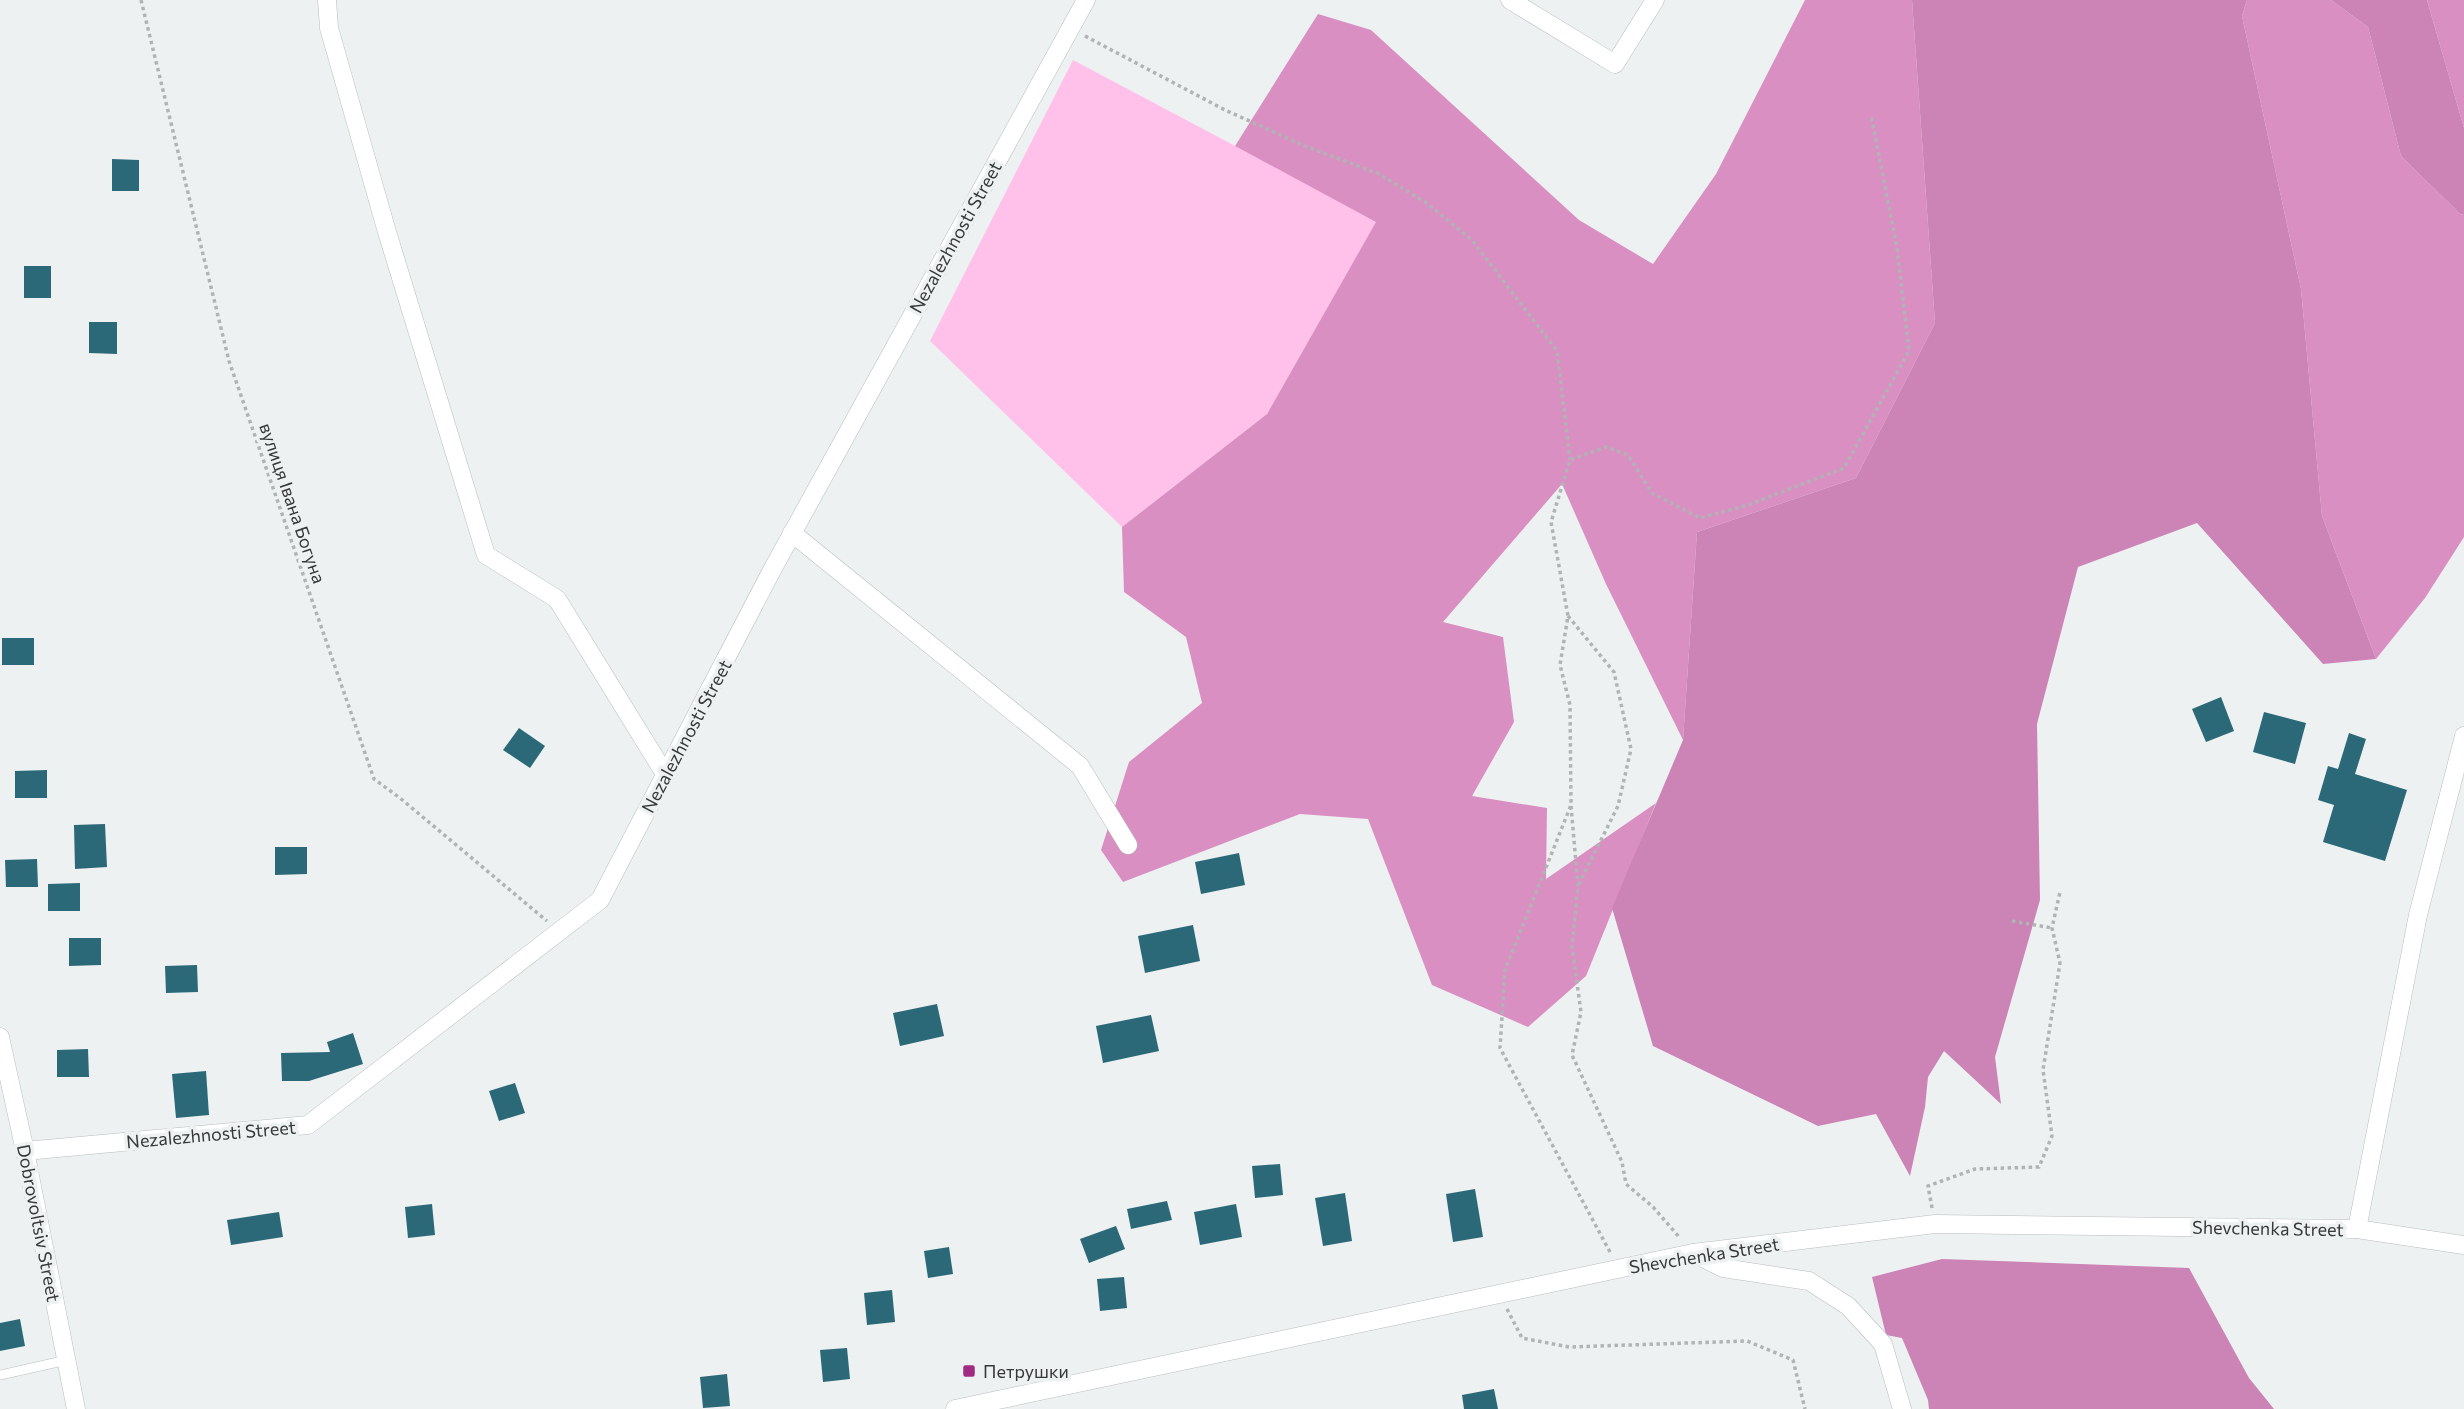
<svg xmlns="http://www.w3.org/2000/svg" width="2464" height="1409" viewBox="0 0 2464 1409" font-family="Commissioner,sans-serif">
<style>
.green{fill:#ffc1ea}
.forest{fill:#da8fc2}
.water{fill:#cc83b5}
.building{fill:#2c6978}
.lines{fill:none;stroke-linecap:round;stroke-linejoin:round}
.service-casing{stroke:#b9bdbe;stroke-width:10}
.minor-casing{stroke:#b9bdbe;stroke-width:19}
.path{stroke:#b0b4b4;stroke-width:3.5;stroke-dasharray:3.5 3.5;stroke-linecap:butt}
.service{stroke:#fff;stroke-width:9}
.minor{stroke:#fff;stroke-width:18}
.poi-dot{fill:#a12b84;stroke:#edf1f2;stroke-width:2.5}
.labels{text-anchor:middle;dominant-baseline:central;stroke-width:7;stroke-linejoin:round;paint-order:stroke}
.street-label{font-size:18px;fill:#373939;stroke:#edf1f2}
.poi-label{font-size:18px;fill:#373939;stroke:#edf1f2;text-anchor:start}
</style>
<rect width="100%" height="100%" fill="#edf1f2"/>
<polygon class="green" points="1073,60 1377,221 1267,414 1122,527 930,341"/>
<g class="forest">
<polygon points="1805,0 1912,0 1935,323 1856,478 1697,532 1683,740 1606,584 1562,484 1443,622 1503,637 1514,722 1472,796 1547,808 1546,879 1656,803 1586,976 1528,1027 1432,985 1368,819 1300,814 1123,882 1101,850 1129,762 1202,703 1186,637 1124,592 1122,527 1267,414 1376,222 1235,146 1318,14 1371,30 1579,220 1653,264 1716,174"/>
<polygon points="2247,0 2331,0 2368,27 2401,156 2460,214 2464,215 2464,537 2425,598 2376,659 2322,516 2301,289 2242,16"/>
<polygon points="2427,0 2464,0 2464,128"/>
</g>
<g class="water">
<polygon points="1912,0 2247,0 2242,16 2301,289 2322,516 2376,659 2323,664 2197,523 2078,567 2037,724 2040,900 1995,1057 2001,1104 1944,1051 1928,1077 1925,1107 1910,1176 1876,1114 1818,1126 1653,1046 1612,908 1683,740 1697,532 1856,478 1935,323"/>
<polygon points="2331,0 2427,0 2464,128 2464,215 2460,214 2401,156 2368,27"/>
<polygon points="1942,1259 2189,1268 2249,1378 2274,1409 1929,1409 1928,1400 1902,1338 1886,1335 1872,1277"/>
</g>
<g class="building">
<polygon points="112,159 139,160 139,191 112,191"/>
<rect x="24" y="266" width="27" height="32"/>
<polygon points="89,322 117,322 117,354 89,353"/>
<rect x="2" y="638" width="32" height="27"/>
<polygon points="2221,697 2234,731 2206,742 2192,709"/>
<polygon points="2264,712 2306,723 2295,764 2253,752"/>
<polygon points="519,728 545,746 530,768 503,750"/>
<polygon points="2349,733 2366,739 2355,774 2407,790 2385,861 2323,842 2334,805 2318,800 2328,766 2338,769"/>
<polygon points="47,770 47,798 15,798 15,771"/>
<polygon points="105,824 107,867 75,869 74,825"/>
<polygon points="275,847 307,847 307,874 275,875"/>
<polygon points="1239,853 1245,885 1201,894 1195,862"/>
<polygon points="37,859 38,887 6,887 5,860"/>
<polygon points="80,883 80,911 48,911 48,884"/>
<polygon points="1193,925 1200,961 1145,973 1138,936"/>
<polygon points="69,938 101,938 101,965 69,966"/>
<polygon points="197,965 198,992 166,993 165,966"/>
<polygon points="937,1004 944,1036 900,1046 893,1013"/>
<polygon points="1151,1015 1159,1051 1103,1063 1096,1026"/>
<polygon points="353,1033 363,1064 309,1081 282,1081 281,1053 330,1052 327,1042"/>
<polygon points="88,1049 89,1077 57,1077 57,1050"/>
<polygon points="206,1071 209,1115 176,1118 172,1074"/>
<polygon points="515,1083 525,1113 499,1121 489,1091"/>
<polygon points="1280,1164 1283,1195 1255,1198 1252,1166"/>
<polygon points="1475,1189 1483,1237 1453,1242 1446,1194"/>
<polygon points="1345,1193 1352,1241 1323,1246 1315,1198"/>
<polygon points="1167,1201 1172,1220 1131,1229 1127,1209"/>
<polygon points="432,1204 435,1235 408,1238 405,1207"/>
<polygon points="1236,1204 1242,1237 1200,1245 1194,1212"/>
<polygon points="279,1212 283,1237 231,1245 227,1220"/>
<polygon points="1116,1226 1125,1249 1089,1263 1080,1239"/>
<polygon points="949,1247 953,1274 928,1278 924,1251"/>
<polygon points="1124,1277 1127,1308 1100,1311 1097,1279"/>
<polygon points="892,1290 895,1322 867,1325 864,1293"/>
<polygon points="20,1319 25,1346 0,1351 0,1323"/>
<polygon points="847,1348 850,1379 823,1382 820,1350"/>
<polygon points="727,1374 730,1406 703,1408 700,1377"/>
<polygon points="1494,1389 1498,1409 1464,1409 1462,1395"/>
</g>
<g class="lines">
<defs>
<polyline id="service" points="0,1375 67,1360"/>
<g id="minor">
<polyline points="327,0 329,28 387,232 486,555 557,599 665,774"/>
<polyline points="1510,0 1615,64 1655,0"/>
<polyline points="792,533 1080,766 1128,845"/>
<polyline points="0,1037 25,1151 76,1409"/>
<polyline points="25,1151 308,1125 600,900 772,570 1086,0"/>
<polyline points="2357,1229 2418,915 2464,736"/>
<polyline points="1693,1253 1723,1268 1809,1281 1848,1306 1883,1344 1902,1409"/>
<polyline points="955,1409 1693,1253 1935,1224 2357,1229 2464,1245"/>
</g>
</defs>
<use href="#service" class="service-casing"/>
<use href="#minor" class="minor-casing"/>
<g class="path">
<polyline points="141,0 229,361 374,779 400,798 547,921"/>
<polyline points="1085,36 1225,110 1305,146 1379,174 1425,202 1472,240 1557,351 1570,459"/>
<polyline points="1568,616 1614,672 1631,749 1618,806 1579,884"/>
<polyline points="1571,806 1578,886 1572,947 1581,1012 1572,1055 1622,1162 1626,1184 1653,1207 1680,1238"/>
<polyline points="2012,921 2052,928"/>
<polyline points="1932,1208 1928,1186 1975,1169 2039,1167 2052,1136 2043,1070 2060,963 2052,928 2060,892"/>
<polyline points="1610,1252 1500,1048 1505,970 1571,805 1570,705 1560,665 1568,616 1551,522 1570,460 1606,447 1628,455 1652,493 1700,518 1748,505 1844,468 1909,351 1897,248 1871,115"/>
<polyline points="1507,1309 1522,1338 1569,1347 1747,1341 1793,1360 1805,1409"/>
</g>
<use href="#service" class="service"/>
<use href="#minor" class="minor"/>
</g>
<rect class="poi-dot" x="962" y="1364" width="14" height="14" rx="3.5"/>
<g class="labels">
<g class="street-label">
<text transform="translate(955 237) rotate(-61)">Nezalezhnosti Street</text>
<text transform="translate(293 503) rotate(71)">вулиця Івана Богуна</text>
<text transform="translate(686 736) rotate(-62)">Nezalezhnosti Street</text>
<text transform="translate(211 1134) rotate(-5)">Nezalezhnosti Street</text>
<text transform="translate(39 1223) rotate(79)">Dobrovoltsiv Street</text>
<text transform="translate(2268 1228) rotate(1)">Shevchenka Street</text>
<text transform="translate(1704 1255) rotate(-9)">Shevchenka Street</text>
</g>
<g class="poi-label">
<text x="983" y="1371">Петрушки</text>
</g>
</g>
</svg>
